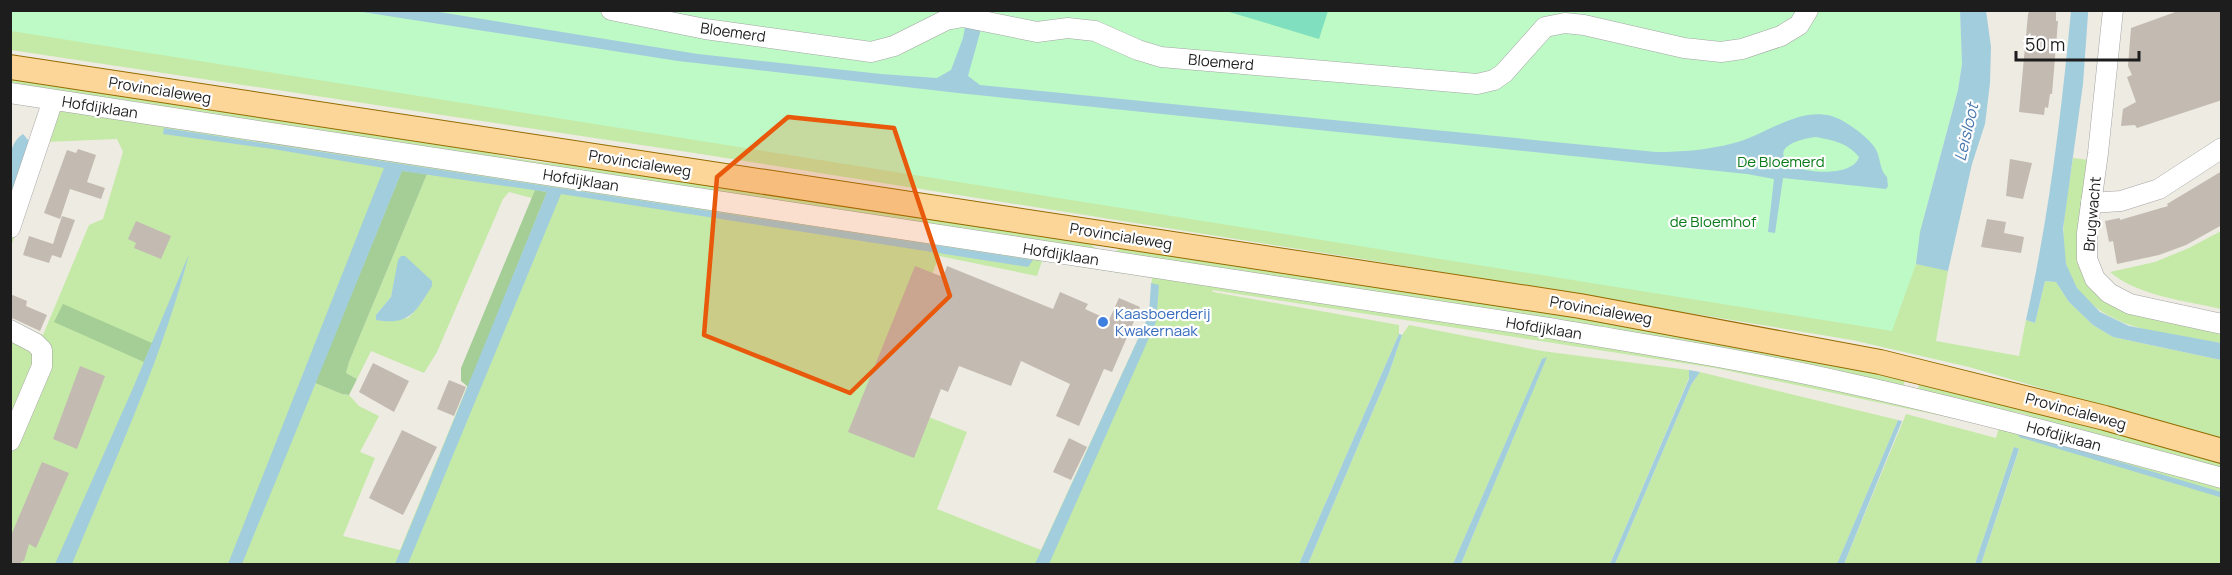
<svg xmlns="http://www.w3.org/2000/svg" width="2232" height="575" viewBox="0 0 2232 575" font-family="Manrope,sans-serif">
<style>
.grass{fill:#c5e9a7;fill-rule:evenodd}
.forest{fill:#a4ce96}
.park{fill:#befac5}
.pitch{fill:#7fdfbe}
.water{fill:#a2cddd;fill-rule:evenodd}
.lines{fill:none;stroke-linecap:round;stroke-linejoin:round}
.stream{stroke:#a2cddd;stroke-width:5}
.building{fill:#c3bab2}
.minor-casing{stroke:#a4a4a4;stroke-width:21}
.major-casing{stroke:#956b00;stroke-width:26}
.minor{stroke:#fff;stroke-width:20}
.major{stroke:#fcd699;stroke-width:24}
.marked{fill:#e8590c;fill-opacity:0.2;stroke:#e8590c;stroke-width:4.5;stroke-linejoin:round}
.shop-dot{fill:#3f7fe0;stroke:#fff;stroke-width:2}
.labels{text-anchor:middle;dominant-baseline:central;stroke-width:4.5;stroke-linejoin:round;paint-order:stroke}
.street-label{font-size:15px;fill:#1d1d1d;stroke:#fff}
.park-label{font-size:15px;fill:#0a7b19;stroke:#fff}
.shop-label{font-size:15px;fill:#366cbe;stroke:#fff;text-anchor:start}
.water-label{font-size:16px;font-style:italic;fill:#4976ad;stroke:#fff}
</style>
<rect width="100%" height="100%" fill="#eeebe2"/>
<g class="grass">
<polygon points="1960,11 1916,263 1948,271 1936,341 2019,356 2026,320 2035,323 2045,281 2056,282 2069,302 2093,325 2113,337 2221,360 2221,441 1969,367 1852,340 1362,259 688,152 11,50 11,27"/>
<path d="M10,75L445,142C502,157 546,166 605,166L1080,238L1096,248L1092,250L11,88Z"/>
<path d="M62,107L1629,347L1946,411L2221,484V564H1981L2019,450L2014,447L1975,564H1844L1906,414L1996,438L1999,428L1715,368L1212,290L1213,292L1399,325V334L1299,564H11V321L43,335L89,225L103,219L123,152L117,139L46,142L11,247V196L37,115ZM427,174L349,362L346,373L357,379L371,351L424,373L437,352L503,199L509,192L532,198L535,190L547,192L400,550L343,536L375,458L360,452L379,416L359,406L349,395L342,394L315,383ZM939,256L1037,276L1042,261L1152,278L1149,315L1041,550L937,509L967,432L885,400ZM432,281C432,290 415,312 408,318L382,321L376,315L391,297L394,284Z"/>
<path d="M2073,158L2089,160L2081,230L2100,288L2221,324V343C2165,333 2086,331 2066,264C2058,236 2069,188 2073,158Z"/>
<path d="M2221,231V309C2184,300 2140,297 2110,272L2155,262L2189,248Z"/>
<polygon points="1122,248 1610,319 1905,377 1903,390 1115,257 1116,251"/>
<polygon points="1409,325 1542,351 1689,370 1689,378 1610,564 1461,564 1546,358 1542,360 1453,564 1308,564 1389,373 1402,335"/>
<polygon points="1700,372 1898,420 1837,564 1615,564 1691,385"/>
<polygon points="1920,381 2221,461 2221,473 2055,426 2024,414 1917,393"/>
</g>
<g class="forest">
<polygon points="402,171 427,174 349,362 346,373 357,379 349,395 342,394 315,383"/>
<polygon points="535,190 547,192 468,387 461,381 461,368"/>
<polygon points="63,304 152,343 144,362 54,322"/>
</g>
<polygon class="park" points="1960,10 1962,64 1958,90 1920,232 1916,264 1892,331 11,31 10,11"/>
<polygon class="pitch" points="1226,11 1328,11 1319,39"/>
<g class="water">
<path d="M356,11H433L698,54L881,74L937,78L951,70L963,38L968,11H986L968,76L980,85L1656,152C1682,152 1708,150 1734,143C1768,134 1807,100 1843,121C1853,127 1869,138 1875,148C1881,157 1879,170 1887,177L1888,186L1886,189L1783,178L1775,233L1768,232L1774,179L1747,174L958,93L678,61ZM1816,137C1833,140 1848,143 1859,157C1853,177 1804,174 1790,164C1769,147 1803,138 1816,137Z"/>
<polygon points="1960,11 1986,11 1991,47 1990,83 1985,124 1972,164 1948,271 1916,264 1920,232 1958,90 1962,64"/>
<path d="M2071,11H2088V14L2083,84L2063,229L2066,264L2077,288L2100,312L2129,326L2221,343V360L2113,337L2093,325L2069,302L2056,282L2045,281L2035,323L2026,320C2049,216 2061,117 2071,11Z"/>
<polygon points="164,128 1033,260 1028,267 561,194 408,564 395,564 547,192 402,171 242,564 228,564 384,168 273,149 163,134"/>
<path d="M23,134L29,141L11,196C10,176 4,146 23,134Z"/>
<path d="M189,254C162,359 113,464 72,564H55L133,388Z"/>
<path d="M401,256H405L432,281V286C416,311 410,326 376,320V315L391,297L398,260Z"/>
<polygon points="1151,283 1159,285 1156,322 1049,564 1035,564 1149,315"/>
<polygon points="1399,334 1402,335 1389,373 1308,564 1299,564"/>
<polygon points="1547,357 1461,564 1453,564 1542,359"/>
<polygon points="1689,370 1700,372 1691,385 1615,564 1610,564 1689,379"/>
<polygon points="1898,420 1902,421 1844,564 1837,564"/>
<polygon points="2014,447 2019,449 1981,564 1975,564"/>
</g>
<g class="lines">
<polyline class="stream" points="2021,435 2222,495"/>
</g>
<g class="building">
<polygon points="2030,10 2056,10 2056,21 2058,21 2052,94 2050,94 2048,108 2045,107 2044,115 2019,112 2028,14"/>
<polygon points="2181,10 2222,10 2222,100 2137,128 2135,125 2121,126 2123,109 2136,102 2127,77 2132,75 2128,66 2131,28"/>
<polygon points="78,149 96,155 87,182 105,188 101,199 70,189 60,219 44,213 67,150 76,153"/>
<polygon points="2010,159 2032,163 2023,199 2006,196"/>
<polygon points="2222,171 2222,225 2186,245 2159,255 2117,264 2113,241 2109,242 2105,221 2120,218 2120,220 2168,206 2167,204"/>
<polygon points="62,216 75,220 61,258 52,255 49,263 23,255 29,236 53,244"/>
<polygon points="1987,219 2006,222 2004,233 2024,237 2021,253 1981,247"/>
<polygon points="136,221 171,236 161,259 134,248 136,243 128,239"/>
<polygon points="915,266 943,277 947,266 1053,309 1060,292 1088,304 1085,309 1109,320 1119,298 1140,307 1112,372 1104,369 1079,426 1056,416 1070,384 1021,361 1011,386 959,366 948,392 941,389 914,458 848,432"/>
<polygon points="10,294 27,301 26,306 47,315 40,331 10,317"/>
<polygon points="373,363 409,381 394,412 359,392"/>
<polygon points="80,366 105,376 77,449 53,439"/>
<polygon points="449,380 466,387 454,416 437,409"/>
<polygon points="402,430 437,447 403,515 369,498"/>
<polygon points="1069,438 1087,447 1071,480 1053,472"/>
<polygon points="42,462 69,473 36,548 29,544 24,561 22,561 20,564 10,564 10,538"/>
</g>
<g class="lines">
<defs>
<g id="minor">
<polyline points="611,10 705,29 871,52 894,46 946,20 963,17 1037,32 1068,28 1095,31 1138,50 1161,57 1477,84 1494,80 1504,73 1545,27 1565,23 1584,25 1684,48 1721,52 1742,49 1781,36 1799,25 1808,10"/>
<polyline points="2113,10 2098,153 2087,233 2087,259 2095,279 2109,293 2130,304 2222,324"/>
<path d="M10,93L1549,328C1647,345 1746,360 1843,382C1970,410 2096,444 2222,478"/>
<polyline points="2091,203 2121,201 2159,189 2222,148"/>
<polyline points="10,228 53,100"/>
<polyline points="10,330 35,343 42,350 42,366 10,441"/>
</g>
<polyline id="major" points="10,67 1580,306 1880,362 2105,418 2222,451"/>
</defs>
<use href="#minor" class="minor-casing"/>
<use href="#major" class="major-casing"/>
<use href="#minor" class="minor"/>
<use href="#major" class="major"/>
</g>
<path class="marked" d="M788,117L894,128L950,296L850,393L704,335L717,177Z"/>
<circle class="shop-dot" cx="1103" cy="322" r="6"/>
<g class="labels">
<g class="street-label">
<text transform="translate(733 32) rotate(8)">Bloemerd</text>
<text transform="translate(1221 62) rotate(5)">Bloemerd</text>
<text transform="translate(160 90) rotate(9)">Provincialeweg</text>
<text transform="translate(100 107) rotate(9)">Hofdijklaan</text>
<text transform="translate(640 163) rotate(9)">Provincialeweg</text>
<text transform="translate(581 180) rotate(9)">Hofdijklaan</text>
<text transform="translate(2092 214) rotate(-85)">Brugwacht</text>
<text transform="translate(1121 236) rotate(9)">Provincialeweg</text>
<text transform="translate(1061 254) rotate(9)">Hofdijklaan</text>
<text transform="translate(1601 310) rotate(10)">Provincialeweg</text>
<text transform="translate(1544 328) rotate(9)">Hofdijklaan</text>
<text transform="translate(2076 411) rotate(15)">Provincialeweg</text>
<text transform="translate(2064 436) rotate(15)">Hofdijklaan</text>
</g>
<g class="park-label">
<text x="1781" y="161">De Bloemerd</text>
<text x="1713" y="221">de Bloemhof</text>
</g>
<g class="shop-label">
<text x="1115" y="313">Kaasboerderij<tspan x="1115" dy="17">Kwakernaak</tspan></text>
</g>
<g class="water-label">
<text transform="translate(1966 132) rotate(-77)">Leisloot</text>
</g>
</g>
<rect width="2232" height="575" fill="none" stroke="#1d1d1d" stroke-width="24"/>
<path d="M2016 51v9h123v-9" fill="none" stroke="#1d1d1d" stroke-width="3"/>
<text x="2025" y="51" font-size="18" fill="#1d1d1d" stroke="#ffffff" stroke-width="4.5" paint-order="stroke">50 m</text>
</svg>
